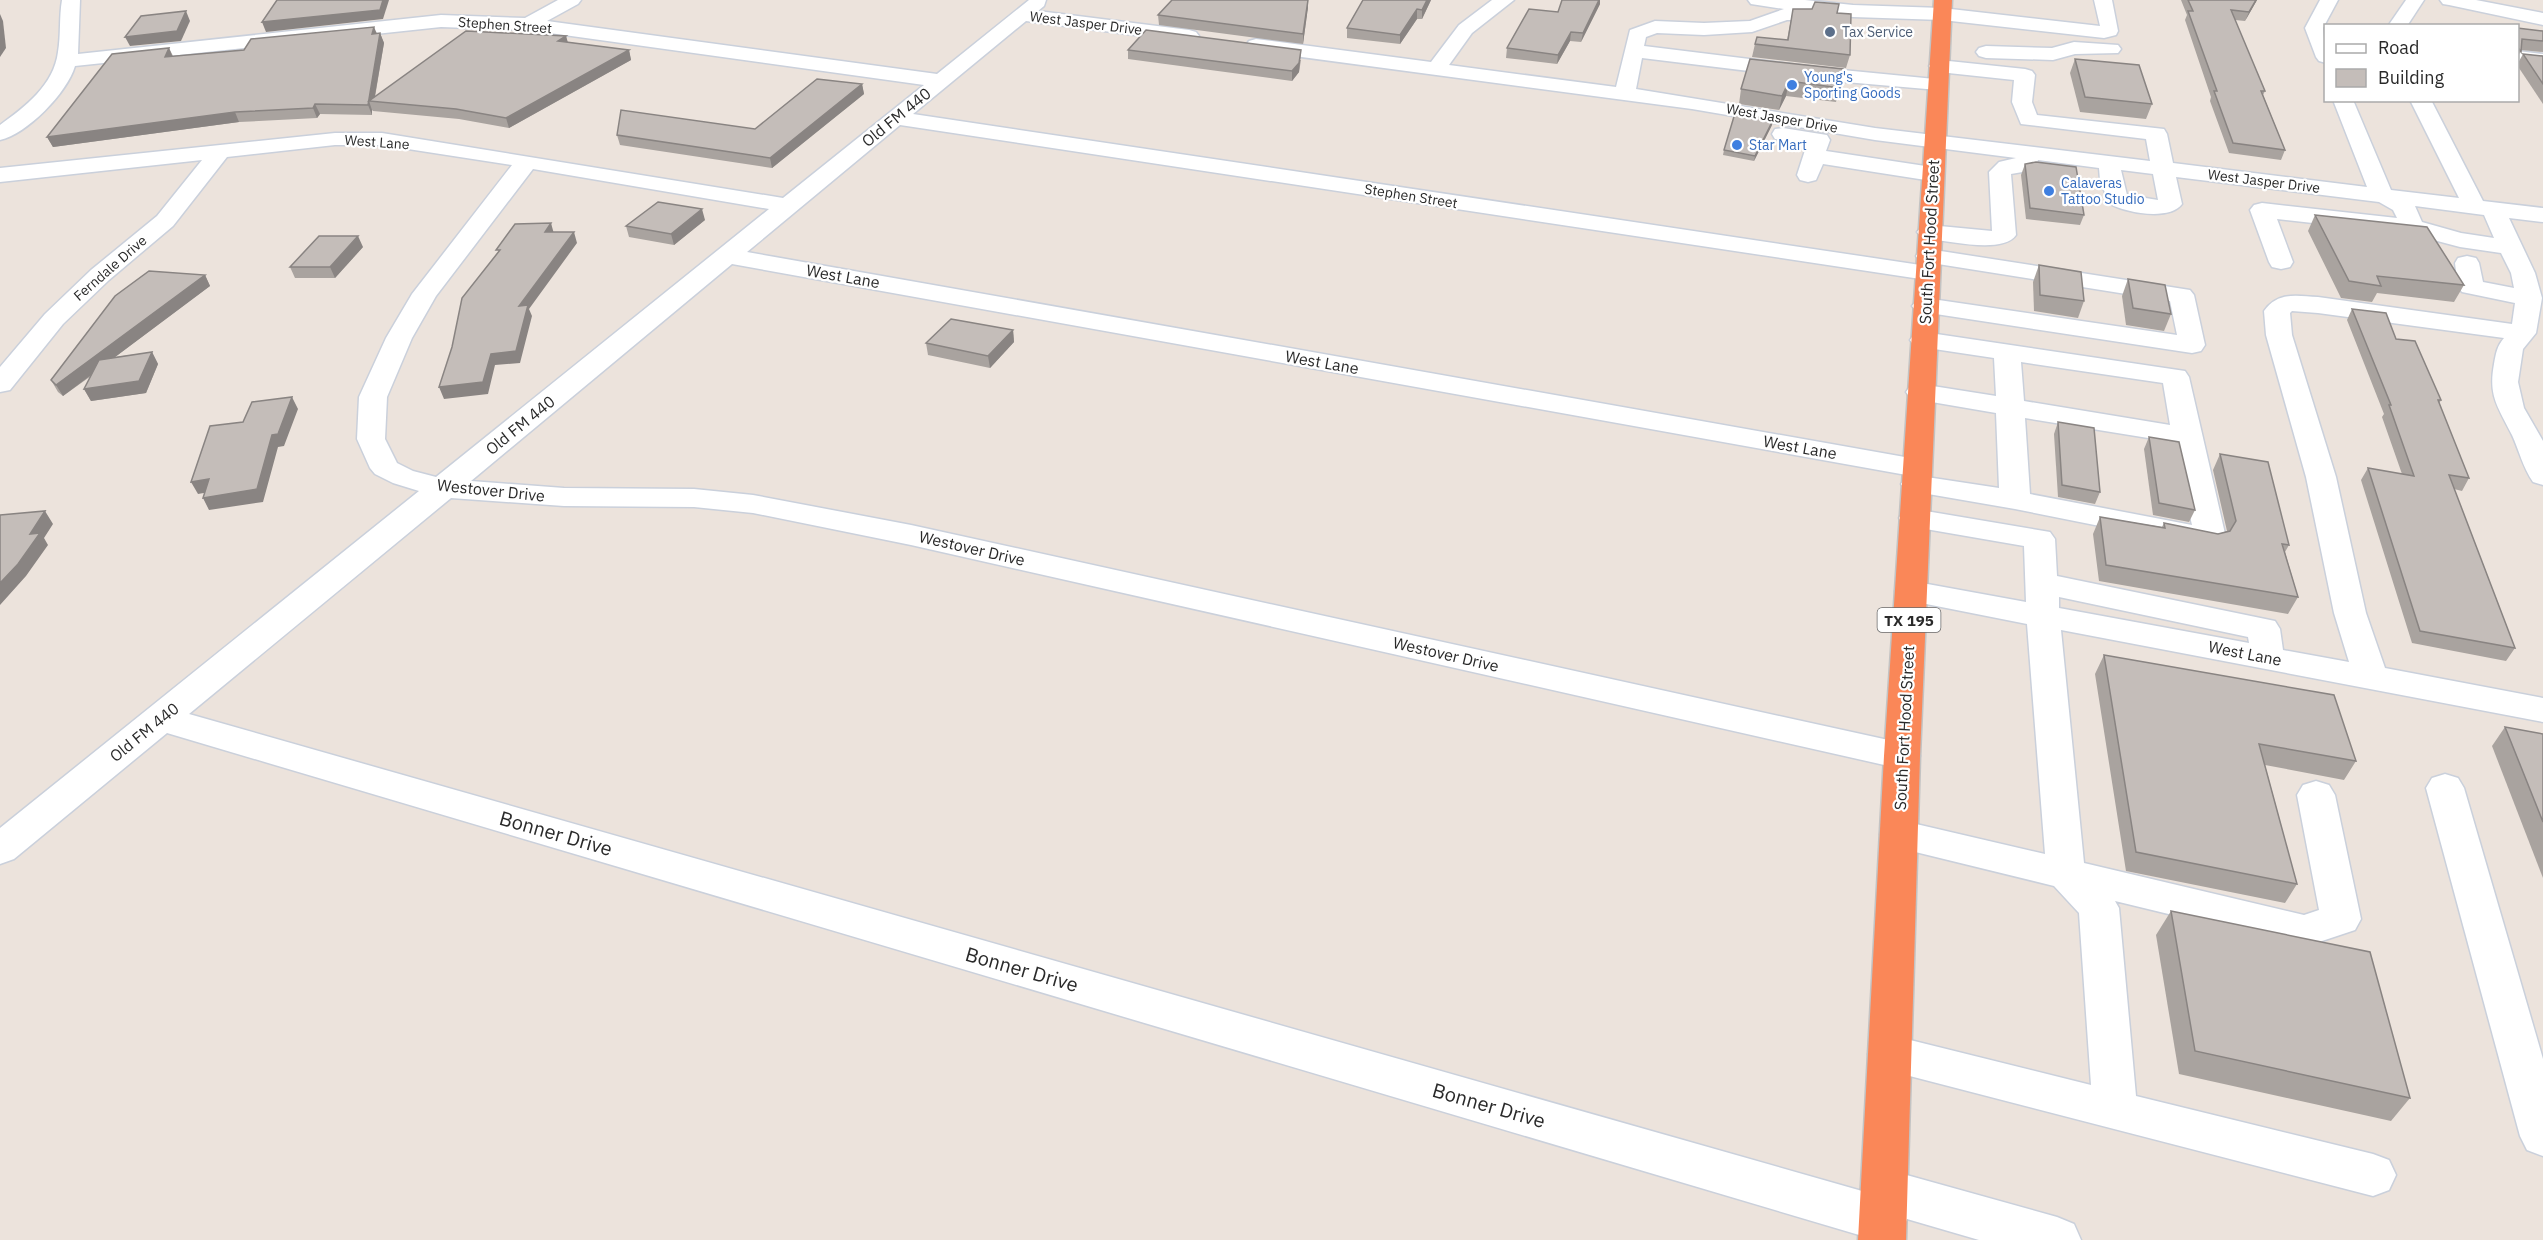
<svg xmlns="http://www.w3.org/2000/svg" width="2543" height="1240" viewBox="0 0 2543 1240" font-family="'IBM Plex Sans',sans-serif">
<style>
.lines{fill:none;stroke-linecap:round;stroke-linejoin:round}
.minor-casing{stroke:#cad0db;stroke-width:3}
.highway-casing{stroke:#c3c3c3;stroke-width:3}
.minor{fill:#fff;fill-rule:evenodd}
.highway{fill:#fa8758;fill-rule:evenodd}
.wall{fill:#a9a39f}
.shaded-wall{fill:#898482}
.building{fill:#c4bdb9;stroke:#898482;stroke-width:1.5}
.service-dot{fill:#5c6f8a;stroke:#fff;stroke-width:2}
.shop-dot{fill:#3f7fe0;stroke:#fff;stroke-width:2}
.labels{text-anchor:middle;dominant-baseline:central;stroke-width:4.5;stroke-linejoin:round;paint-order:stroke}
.far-street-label{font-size:14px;fill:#2a2a2a;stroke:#fff}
.far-service-label{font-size:14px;fill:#4e5e75;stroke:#fff;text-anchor:start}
.far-shop-label{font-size:14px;fill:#366cbe;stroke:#fff;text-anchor:start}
.shield{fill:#fff;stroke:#6a6a6a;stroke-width:1.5}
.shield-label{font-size:15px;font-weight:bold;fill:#2a2a2a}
.street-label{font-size:16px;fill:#2a2a2a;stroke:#fff}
.near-street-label{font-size:20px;fill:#2a2a2a;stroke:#fff}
</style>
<rect width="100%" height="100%" fill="#ece3dc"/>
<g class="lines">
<defs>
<g id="minor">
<path d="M62,0H80L78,54L441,15L525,18L558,0H581L578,4L547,21L937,74L1029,0H1046L1044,6L1038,11L1189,30L1196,32L1199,36L1196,40L1189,42L1026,21L913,114L1927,266L1936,268L1939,273L1936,278L1927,280L900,125L747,252L1916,459L1926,462L1931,468L1926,474L1920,476L1999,488L1996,413L1920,400L1910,398L1906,392L1910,386L1920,384L1996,396L1994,358L1914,346L1910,340L1914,334L1923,332L2185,371L2189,377L2226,538L2221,545L2210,548L2015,509L1905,490L1901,484L1905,478L1912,476L732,264L471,481L564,488L694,489L753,495L911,525L1902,743L1915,747L1920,756L1915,765L1902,769L911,545L753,513L694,507L564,506L451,498L189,714L1862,1191L1869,1176L1885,1169L2057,1217L2074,1224L2081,1240H1979L1907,1219L1901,1236L1890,1240H1876L167,733L14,859L0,864V828L419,491L393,483L375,474L370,468L357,439L359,397L386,338L412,294L512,165L382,145H335L227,157L173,226L109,280L63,324L10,390L0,392V367L45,314L91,270L157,216L202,160L0,182V168L335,133H382L783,198L924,85L528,30L441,27L75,66C67,93 27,134 0,140V125C25,107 54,85 58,52C61,35 59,17 62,0ZM533,169L769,209L436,477L413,471L397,463L385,439L387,397L412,338L436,296ZM2021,362L2163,383L2170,425L2024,401ZM2025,418L2173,442L2192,525L2030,494Z"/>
<path d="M1492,0H1514L1472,33L1449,65L1616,87L1630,30L1655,21L1704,23L1750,21L1784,9L1751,4L1748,0H1805L1853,5L1942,8L2100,26L2094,0H2112L2118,31L2116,35L2104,38L1942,20L1853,17L1804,11L1811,16L1809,20H1787L1752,32L1704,35L1657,33L1646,37L1644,46L1822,68L1945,80L1948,84L1945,88L1938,90L1822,80L1642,58L1636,89L1875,128L2150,161L2146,139L2021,124L2012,102L2014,80L1939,72L1932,70L1929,66L1932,62L1939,60L2025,69L2032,71L2035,75L2032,102L2037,115L2164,129L2167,134L2173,163L2367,187L2333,100H2353L2391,190L2459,198L2410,100H2431L2483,201L2543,208V222L2509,218L2535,273L2542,298L2536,333L2523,349L2518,382L2524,408L2543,441V485L2533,482C2523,468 2519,450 2512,435C2498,407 2488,396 2494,364C2496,353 2497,346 2504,338L2318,313L2292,311L2290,313L2292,335L2336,477L2366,613L2385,668L2543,698V722L2061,630L2084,863L2304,915L2319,910L2297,795L2303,785L2316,781L2329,785L2335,795L2361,919L2355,930L2304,947L2115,901L2119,908L2136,1096L2373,1154L2389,1160L2396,1175L2389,1190L2373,1196L1875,1067L1868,1054L1875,1041L1890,1035L2091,1085L2079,913L2054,886L1899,848L1886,844L1880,834L1886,824L1899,820L2045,854L2027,624L1911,601L1900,598L1895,591L1900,584L1911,581L2026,602L2024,546L1914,527L1903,525L1899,518L1903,511L1914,509L2050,532L2055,539L2057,576L2275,621L2280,629L2283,650L2349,662L2334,613L2306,477L2266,335L2264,311C2278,291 2297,296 2318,297L2512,324L2515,303L2462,292L2458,287L2455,263L2458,258L2467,256L2476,258L2479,263L2483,282L2514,288L2511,273L2501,253L2460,247L2411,234L2277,219L2293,262L2290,267L2281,269L2272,267L2269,262L2250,210L2254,205L2262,203L2397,218L2393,210L2379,202L2176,177L2182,204C2170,221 2124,213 2109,203L2100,180L2099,168L2038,160L2034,170L2011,174L2016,235C2003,254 1950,241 1929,239L1921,237L1917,232L1921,227L1929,225L1992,231L1989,172L1999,162L2016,158L1875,140L1692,109L1256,51L1249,49L1246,45L1249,41L1256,39L1431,62L1459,25ZM2121,170L2153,174L2158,200L2127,195ZM2415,206L2484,215L2494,238L2461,233L2422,222ZM2059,597L2248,637L2249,643L2059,608Z"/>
<polygon points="2320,0 2338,0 2323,28 2326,63 2319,61 2316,57 2305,28"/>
<polygon points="2406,0 2424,0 2407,26 2388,26"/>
<polygon points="2440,0 2476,0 2543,13 2543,25 2449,5 2443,4"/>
<polygon points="2074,42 2118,45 2121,49 2118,53 2075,54 2053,60 1986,58 1979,56 1976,52 1979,48 1986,46 2052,48"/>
<polygon points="2518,51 2543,54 2543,66 2518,63"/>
<polygon points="1783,128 1827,135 1830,140 1826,151 1932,167 1940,169 1943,174 1940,179 1932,181 1823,164 1816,180 1808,182 1800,180 1797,175 1807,144 1775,139 1772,134 1775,129"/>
<polygon points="1928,249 2190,290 2194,295 2205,345 2201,351 2192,353 1916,311 1912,306 1916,301 1925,298 2177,335 2170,301 1919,261 1916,256 1919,251"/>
<polygon points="2445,774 2458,778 2464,788 2543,1059 2543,1156 2527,1150 2520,1136 2426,788 2432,778"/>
</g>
<polygon id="highway" points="1934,0 1952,0 1920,756 1906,1240 1858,1240 1884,756"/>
</defs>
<use href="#minor" class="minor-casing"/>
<use href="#highway" class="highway-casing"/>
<use href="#minor" class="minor"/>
<use href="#highway" class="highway"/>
</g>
<g class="wall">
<polygon points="1363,0 1431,0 1422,19 1417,19 1400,44 1347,38 1347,28"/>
<polygon points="2181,0 2257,0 2245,21 2235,20 2265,91 2263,95 2285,150 2281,160 2229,153 2210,101 2211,97 2185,20 2187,15"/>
<polygon points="1600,4 1581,42 1570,41 1557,64 1506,58 1507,48 1558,12"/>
<polygon points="1308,7 1303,44 1159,25 1158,15"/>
<polygon points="1793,9 1837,13 1850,55 1846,68 1752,57 1755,44 1787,40"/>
<polygon points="2517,28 2543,31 2543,52 2521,50 2517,59"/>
<polygon points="380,33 384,43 375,97 566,36 567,42 629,50 631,60 509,128 459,119 373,111 372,110 372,115 320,114 317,118 239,122 53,147 47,137 169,48 173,56 244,50"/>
<polygon points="1128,50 1301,60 1299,72 1292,81 1128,59"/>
<polygon points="2523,54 2543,56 2543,104 2517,65"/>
<polygon points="1750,59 1840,88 1836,102 1786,96 1779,110 1739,104 1741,89"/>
<polygon points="2075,59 2152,104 2146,119 2080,112 2070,73"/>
<polygon points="862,84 864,94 772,168 620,145 617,135 755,129"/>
<polygon points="1772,125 1754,161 1723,155 1724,150"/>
<polygon points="2025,164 2084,215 2080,225 2026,219 2021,175"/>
<polygon points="2315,215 2464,285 2454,302 2377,293 2372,302 2341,298 2308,231"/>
<polygon points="705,220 674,245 629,237 626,226"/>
<polygon points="363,247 335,278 295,278 290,267"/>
<polygon points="2039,265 2084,301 2078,318 2034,311 2033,282"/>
<polygon points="205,275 210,286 115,357 152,352 158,364 146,393 91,401 84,389 91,376 63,396 58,392 51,380"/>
<polygon points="2128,279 2171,314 2164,331 2126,325 2122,296"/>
<polygon points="2352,309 2396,339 2441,400 2439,404 2469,478 2462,491 2454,489 2515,648 2506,661 2412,643 2361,480 2368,468 2402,474 2382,417 2384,414 2347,320"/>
<polygon points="1013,330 1014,342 990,368 928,355 926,343"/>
<polygon points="2058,422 2100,492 2095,504 2058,497 2054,434"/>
<polygon points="2149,437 2195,510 2189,522 2153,515 2144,449"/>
<polygon points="2220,454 2289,545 2285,552 2298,597 2288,614 2099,581 2093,534 2100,517 2162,527 2164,523 2218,534 2227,531 2213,470"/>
<polygon points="2104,655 2356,761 2344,780 2265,765 2297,884 2285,903 2126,871 2095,674"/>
<polygon points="2505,727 2543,734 2543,878 2492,746"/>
<polygon points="2171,911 2410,1098 2391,1121 2179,1074 2156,935"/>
</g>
<g class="shaded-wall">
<polygon points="383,0 389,0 383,19 266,32 262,22"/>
<polygon points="1308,0 1308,7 1303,44 1303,34"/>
<polygon points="1427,0 1431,0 1422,19 1422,10"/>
<polygon points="1599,0 1600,0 1600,4 1581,42 1583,33"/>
<polygon points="2256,0 2257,0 2245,21 2249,12"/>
<polygon points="1417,9 1417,19 1400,44 1400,35"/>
<polygon points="186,11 190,21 181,41 130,46 125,37"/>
<polygon points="0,14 3,21 6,48 0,57"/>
<polygon points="374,27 378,36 372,34"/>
<polygon points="1571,32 1570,41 1557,64 1558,55"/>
<polygon points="380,33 384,43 374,101 369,101 372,110 372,115 368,105"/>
<polygon points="566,36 569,46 558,41"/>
<polygon points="169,48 173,58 165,57"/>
<polygon points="629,50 631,60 509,128 506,118"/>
<polygon points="1301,50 1299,72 1292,81 1292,71"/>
<polygon points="1789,81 1786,96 1779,110 1782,96"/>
<polygon points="862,84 864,94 772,168 770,158"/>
<polygon points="315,104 320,114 317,118 313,108"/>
<polygon points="235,112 239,122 53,147 47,137"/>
<polygon points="1773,120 1772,125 1754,161 1755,156"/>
<polygon points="702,209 705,220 674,245 671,234"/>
<polygon points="551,223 554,234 545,232"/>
<polygon points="574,232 577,243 529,309 532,316 520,363 495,365 488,394 444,399 439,387 519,306"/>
<polygon points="358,236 363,247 335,278 330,267"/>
<polygon points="205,275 210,286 63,396 56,385"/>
<polygon points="1013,330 1014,342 990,368 988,356"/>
<polygon points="152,352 158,364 146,393 91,401 84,389"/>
<polygon points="292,397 298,409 284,446 278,447 263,502 209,510 203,498 272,435"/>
<polygon points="209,479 215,491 198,494 191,482"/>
<polygon points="45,511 53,524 44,538 48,545 26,576 0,605 0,583 30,534"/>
</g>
<g class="building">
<polygon points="277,0 383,0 380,10 262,22"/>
<polygon points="1172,0 1308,0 1303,34 1158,15"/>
<polygon points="1363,0 1427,0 1422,10 1417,9 1400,35 1347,28"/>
<polygon points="1562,0 1599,0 1583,33 1571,32 1558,55 1507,48 1529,9 1558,12"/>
<polygon points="2188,0 2256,0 2249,12 2231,10 2265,91 2261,91 2285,150 2233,143 2214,91 2217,91 2188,11 2193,11"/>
<polygon points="1815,2 1839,4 1837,13 1851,14 1850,55 1755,44 1757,37 1788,40 1793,9 1812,9"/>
<polygon points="186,11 177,31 125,37 141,16"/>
<polygon points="374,27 372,34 380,33 368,105 315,104 313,108 235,112 47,137 112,54 169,48 165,57 244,50 251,39"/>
<polygon points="2517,28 2543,31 2543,41 2522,39 2521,52 2517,46"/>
<polygon points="1146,30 1301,50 1299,63 1292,71 1128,50"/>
<polygon points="466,31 566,36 558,41 629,50 506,118 456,109 369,101"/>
<polygon points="2523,54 2543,56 2543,84"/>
<polygon points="1750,59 1843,69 1840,88 1789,81 1782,96 1741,89"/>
<polygon points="2075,59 2139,65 2152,104 2085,97"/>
<polygon points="817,79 862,84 770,158 617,135 621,110 755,129"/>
<polygon points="1735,113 1773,120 1755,156 1724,150"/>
<polygon points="2036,162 2076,167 2084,215 2030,208 2025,164"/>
<polygon points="658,202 702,209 671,234 626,226"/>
<polygon points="2315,215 2427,227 2464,285 2377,276 2381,286 2349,281"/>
<polygon points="551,223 545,232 574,232 519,306 528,305 516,351 491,354 483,382 439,387 452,347 462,298 500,250 496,250 515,224"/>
<polygon points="319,236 358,236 330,267 290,267"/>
<polygon points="2039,265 2081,272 2084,301 2040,295"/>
<polygon points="149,271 205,275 56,385 51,380 115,296"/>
<polygon points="2128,279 2165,285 2171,314 2133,308"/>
<polygon points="2352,309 2386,313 2396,339 2415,341 2441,400 2438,400 2469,478 2449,475 2515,648 2420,631 2368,468 2414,476 2389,405 2391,405"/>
<polygon points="951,319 1013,330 988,356 926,343"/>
<polygon points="152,352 139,381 84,389 99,360"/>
<polygon points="292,397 278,434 272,435 257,489 203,498 209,479 191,482 210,426 243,422 252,402"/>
<polygon points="2058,422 2094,428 2100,492 2062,485"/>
<polygon points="2149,437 2179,442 2195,510 2159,503"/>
<polygon points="2220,454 2268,462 2289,545 2282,544 2298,597 2106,565 2100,517 2165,528 2164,523 2218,534 2230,531 2236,521"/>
<polygon points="45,511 30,534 40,533 18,564 0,583 0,515"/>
<polygon points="2104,655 2334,695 2356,761 2259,744 2297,884 2136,852"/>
<polygon points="2505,727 2543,734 2543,822"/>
<polygon points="2171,911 2370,952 2410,1098 2195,1051"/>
</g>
<circle class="service-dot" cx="1830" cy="32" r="6"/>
<g class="shop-dot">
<circle cx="1792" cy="85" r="6"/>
<circle cx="1737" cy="145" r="6"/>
<circle cx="2049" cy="191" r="6"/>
</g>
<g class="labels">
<g class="far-street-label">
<text transform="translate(1086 23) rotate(7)">West Jasper Drive</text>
<text transform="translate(505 25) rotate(4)">Stephen Street</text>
<text transform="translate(1782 118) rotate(10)">West Jasper Drive</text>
<text transform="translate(377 142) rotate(4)">West Lane</text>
<text transform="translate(2264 181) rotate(7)">West Jasper Drive</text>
<text transform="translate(1411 196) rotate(9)">Stephen Street</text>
<text transform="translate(110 268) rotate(-41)">Ferndale Drive</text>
</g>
<g class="far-service-label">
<text x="1842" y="32">Tax Service</text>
</g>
<g class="far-shop-label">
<text x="1804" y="77">Young's<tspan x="1804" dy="16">Sporting Goods</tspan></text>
<text x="1749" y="145">Star Mart</text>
<text x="2061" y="183">Calaveras<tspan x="2061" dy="16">Tattoo Studio</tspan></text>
</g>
<rect class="shield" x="1877.5" y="608" width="63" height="24" rx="4.5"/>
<g class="shield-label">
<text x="1909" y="620">TX 195</text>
</g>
<g class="street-label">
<text transform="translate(896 117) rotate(-39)">Old FM 440</text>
<text transform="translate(1929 242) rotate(-87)">South Fort Hood Street</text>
<text transform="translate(843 276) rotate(10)">West Lane</text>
<text transform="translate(1322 362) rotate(10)">West Lane</text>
<text transform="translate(520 425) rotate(-39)">Old FM 440</text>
<text transform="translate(1800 447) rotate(10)">West Lane</text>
<text transform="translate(491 490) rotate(6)">Westover Drive</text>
<text transform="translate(972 548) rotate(13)">Westover Drive</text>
<text transform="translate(2245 653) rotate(11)">West Lane</text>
<text transform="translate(1446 654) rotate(13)">Westover Drive</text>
<text transform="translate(1904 728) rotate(-87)">South Fort Hood Street</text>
<text transform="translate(144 732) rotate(-39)">Old FM 440</text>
</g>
<g class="near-street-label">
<text transform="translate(556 833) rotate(16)">Bonner Drive</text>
<text transform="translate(1022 969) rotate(16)">Bonner Drive</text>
<text transform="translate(1489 1105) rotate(16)">Bonner Drive</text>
</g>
</g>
<rect x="2324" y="24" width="195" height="78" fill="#ffffff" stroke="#aaaaaa" stroke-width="1.5"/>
<rect x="2336" y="44" width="30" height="9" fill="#ffffff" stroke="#aaaaaa" stroke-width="1.5"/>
<text x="2378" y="54" font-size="18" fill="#2a2a2a">Road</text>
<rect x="2336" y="69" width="30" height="18" fill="#c4bdb9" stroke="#aaaaaa" stroke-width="1.5"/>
<text x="2378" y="84" font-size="18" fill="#2a2a2a">Building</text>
</svg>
